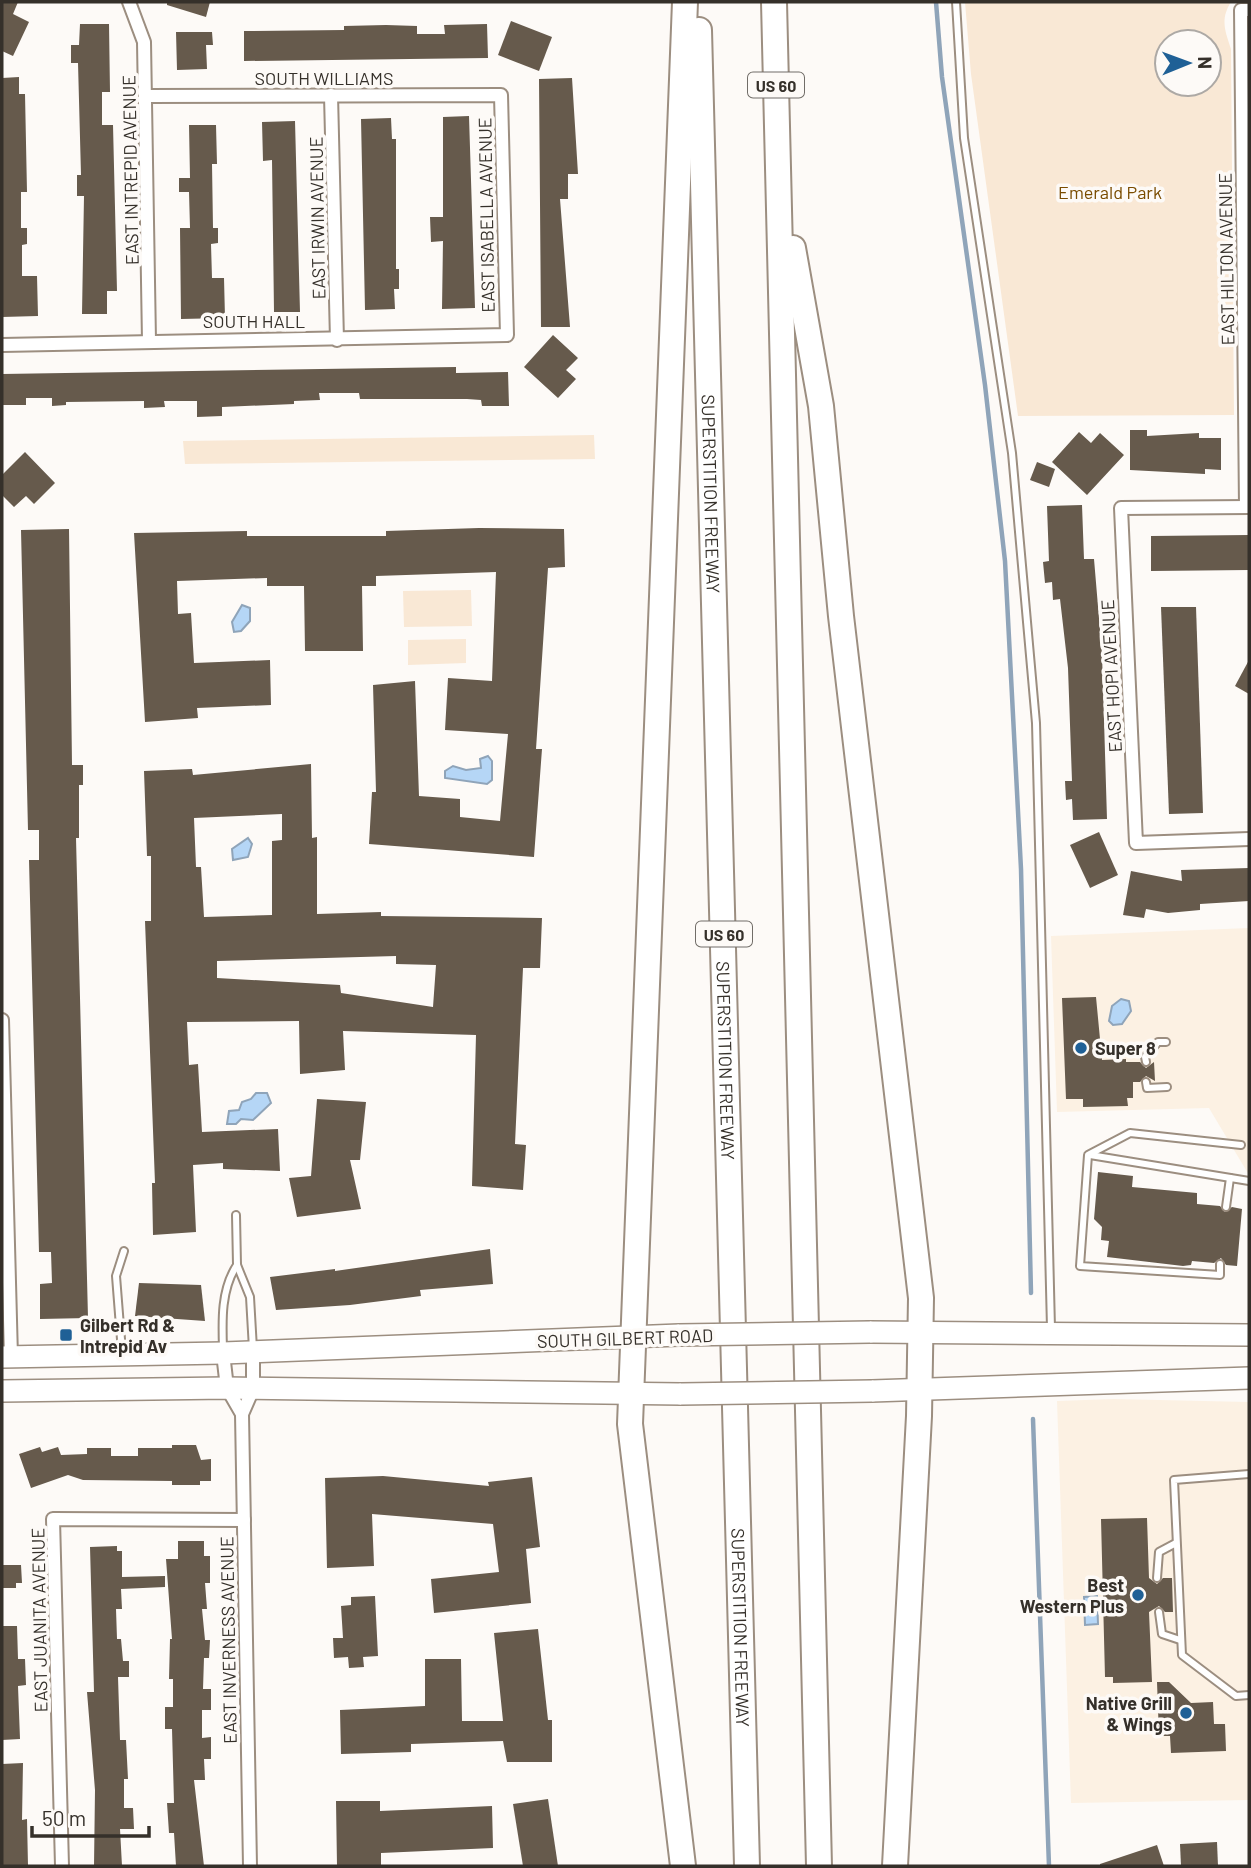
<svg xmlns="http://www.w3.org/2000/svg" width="1251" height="1868" viewBox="0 0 1251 1868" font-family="Barlow,sans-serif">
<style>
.built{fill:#fcf1e3}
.green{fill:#f9e8d5;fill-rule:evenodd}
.water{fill:#b5d6f6;stroke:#8fa4b9;stroke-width:2}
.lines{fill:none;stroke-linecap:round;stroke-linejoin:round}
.stream{stroke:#8fa4b9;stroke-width:4.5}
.building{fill:#665a4c;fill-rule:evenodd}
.service-casing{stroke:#9c8e80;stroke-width:10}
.minor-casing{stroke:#9c8e80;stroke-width:16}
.tertiary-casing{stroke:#9c8e80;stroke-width:19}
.primary-casing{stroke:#9c8e80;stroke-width:24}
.motorway-casing{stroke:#9c8e80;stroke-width:28}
.service{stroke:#fff;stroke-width:6}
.minor{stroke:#fff;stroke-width:12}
.tertiary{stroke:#fff;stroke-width:16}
.primary{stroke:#fff;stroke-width:21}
.motorway{stroke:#fff;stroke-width:24}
.primary-bridge-casing{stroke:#9c8e80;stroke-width:24;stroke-linecap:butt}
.primary-bridge{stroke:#fff;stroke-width:21}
.poi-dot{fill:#1f6096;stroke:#fdfaf7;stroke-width:2.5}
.labels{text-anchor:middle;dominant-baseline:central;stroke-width:7;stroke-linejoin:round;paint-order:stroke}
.shield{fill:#fdfaf7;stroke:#716d68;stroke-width:2}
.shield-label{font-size:16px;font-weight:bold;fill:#35302a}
.street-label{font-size:18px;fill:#35302a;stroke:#fdfaf7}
.park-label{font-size:18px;fill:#7a4c00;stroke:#fdfaf7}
.poi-label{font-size:18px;font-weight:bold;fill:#35302a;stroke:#fdfaf7;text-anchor:start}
</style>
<rect width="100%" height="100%" fill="#fdfaf7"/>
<g class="built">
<polygon points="1249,928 1249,1175 1209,1108 1057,1112 1051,936"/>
<polygon points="1114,1399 1249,1402 1249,1800 1071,1803 1057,1401"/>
</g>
<g class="green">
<path d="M965,2H1231C1220,19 1225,31 1231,49L1234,415L1018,416L971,74ZM1167,42H1209V84H1167Z"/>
<polygon points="594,435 595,459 185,464 183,441"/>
<polygon points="471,590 472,626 404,627 403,591"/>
<polygon points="466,639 466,663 408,665 408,640"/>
</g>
<g class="water">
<polygon points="242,605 250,608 250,621 241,631 234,632 232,622"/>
<polygon points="488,756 492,761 492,780 487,784 445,778 445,771 453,766 466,770 481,768 480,759"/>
<polygon points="248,838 252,844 248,857 233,860 232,849"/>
<polygon points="1121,999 1129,1001 1131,1011 1122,1024 1113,1025 1109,1021 1112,1006"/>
<polygon points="256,1093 267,1093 271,1103 253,1120 241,1119 236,1124 227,1124 229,1111 239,1110 242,1102 251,1099"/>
<polygon points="1097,1596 1098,1624 1085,1625 1084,1597"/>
</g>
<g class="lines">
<g class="stream">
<polyline points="936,2 942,77 985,385 1005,561 1021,869 1031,1293"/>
<polyline points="1033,1419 1049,1866"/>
</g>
</g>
<g class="building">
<polygon points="2,2 18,2 13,14 29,22 13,56 2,51"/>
<polygon points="167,2 210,2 206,17 167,5"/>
<polygon points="511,21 552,37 539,71 498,55"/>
<polygon points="80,24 109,24 110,92 102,92 102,125 113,125 117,291 107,291 107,314 82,314 84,196 77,196 77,175 81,175 78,63 71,63 71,45 79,45"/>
<polygon points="487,24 488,58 244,61 244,31 344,30 344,26 386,25 417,26 417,34 445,34 444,25"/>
<polygon points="176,32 212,32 213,45 206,45 207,69 177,70"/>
<polygon points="19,77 19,94 25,94 27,192 21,192 21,228 27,228 27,244 22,245 22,276 37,276 38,316 2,317 2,78"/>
<polygon points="572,78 578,174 568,174 568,199 560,199 570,327 541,327 539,79"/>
<polygon points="469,116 475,308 442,309 443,241 431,242 430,217 443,217 443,117"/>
<polygon points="391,118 392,139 396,139 396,269 399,269 399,289 394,289 395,309 365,310 361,119"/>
<polygon points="295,121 300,312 274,312 272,160 263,161 262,122"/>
<polygon points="189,125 216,125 217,164 212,164 213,228 218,228 218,243 211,244 212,278 224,278 225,318 181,319 180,228 190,228 189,192 179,192 179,178 190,178"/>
<polygon points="553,335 578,358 566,370 576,379 558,398 524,367"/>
<polygon points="456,367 456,373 508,372 509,406 482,406 481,400 467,399 360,399 359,393 319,393 320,400 294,401 294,404 222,407 222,416 197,417 197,401 164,401 165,407 144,408 144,401 66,402 66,405 52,406 52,398 26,398 26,405 2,405 2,374"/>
<polygon points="1130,430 1147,430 1147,436 1199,433 1199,438 1221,438 1221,470 1205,469 1205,474 1130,470"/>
<polygon points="1079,432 1091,443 1100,433 1124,455 1087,495 1052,462"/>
<polygon points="25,452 55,483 34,504 26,496 14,507 2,495 2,475"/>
<polygon points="1037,462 1055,469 1049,487 1030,480"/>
<polygon points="1082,505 1084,559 1094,559 1102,654 1107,819 1073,820 1072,799 1066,800 1065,781 1072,781 1068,668 1060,599 1053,600 1052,582 1045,583 1043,562 1049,561 1047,506"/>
<polygon points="479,528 564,529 565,567 548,568 536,749 542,749 534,857 369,844 372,792 376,792 373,685 415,681 419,796 460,799 460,817 500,821 508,734 445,730 448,678 492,681 496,572 376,576 376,586 362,586 363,651 305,651 304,586 267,586 267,578 177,581 178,614 191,613 194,663 270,660 271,705 197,708 198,718 145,722 134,533 247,531 247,536 386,536 386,531"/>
<polygon points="69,529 72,765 83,765 83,785 79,785 79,838 76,838 88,1318 40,1319 40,1284 52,1283 51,1252 39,1252 29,860 39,860 39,830 28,830 21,530"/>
<polygon points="1249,535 1249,570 1151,571 1151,536"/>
<polygon points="1161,607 1196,607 1203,813 1169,814"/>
<polygon points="1249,660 1249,694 1235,686"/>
<path d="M311,764L312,838L317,837V914L381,912V916L542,918L540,968H523L515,1144L526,1145L523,1190L472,1186L476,1035L343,1031L345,1070L300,1074L299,1021L187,1022L189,1065L198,1064L202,1132L278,1129L280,1171L223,1169V1163L193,1165L196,1232L153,1235L152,1183H155L145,921H151V856H147L144,771L192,769L193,775ZM282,814V840L272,841V915L204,917L201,867H196L194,818ZM396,956V964L436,965L433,1007L341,993L340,985L217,978V961Z"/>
<polygon points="1099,832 1118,875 1090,888 1070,845"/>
<polygon points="1249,868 1249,901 1200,904 1200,910 1168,913 1146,909 1144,918 1123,915 1131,871 1182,881 1181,870"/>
<polygon points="1096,997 1102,1060 1126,1059 1126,1062 1140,1062 1146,1068 1154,1062 1155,1081 1146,1076 1140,1082 1133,1082 1133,1098 1127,1098 1128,1106 1083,1107 1083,1099 1066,1099 1062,998"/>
<polygon points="317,1099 366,1102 360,1160 350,1160 361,1209 297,1217 289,1178 311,1176"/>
<polygon points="1098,1172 1133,1176 1132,1187 1197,1193 1197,1204 1220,1206 1225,1212 1232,1207 1242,1209 1237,1266 1226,1265 1221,1258 1214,1263 1192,1261 1191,1265 1183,1266 1107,1257 1109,1241 1101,1240 1102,1227 1094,1219"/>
<polygon points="490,1249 493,1284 420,1290 421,1296 350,1305 276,1310 270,1277 335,1269 335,1271"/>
<polygon points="139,1283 201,1285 205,1321 135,1316"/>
<polygon points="172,1445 196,1445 201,1460 211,1459 211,1481 200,1481 200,1485 172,1485 172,1481 83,1480 68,1475 31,1488 19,1454 40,1447 42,1452 58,1447 61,1455 87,1454 87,1448 111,1448 111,1456 138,1456 138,1448 172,1448"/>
<polygon points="383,1476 489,1486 488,1482 532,1477 540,1547 526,1549 531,1603 434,1613 431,1579 499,1572 493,1524 372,1514 374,1566 327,1568 325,1478"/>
<polygon points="1147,1518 1149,1578 1157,1584 1163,1578 1172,1578 1173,1612 1165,1612 1159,1606 1149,1612 1152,1682 1113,1683 1113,1677 1105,1677 1101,1519"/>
<polygon points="178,1541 204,1541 204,1556 210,1556 210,1583 205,1583 207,1609 202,1609 205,1640 210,1640 209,1658 204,1658 203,1689 211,1689 211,1710 202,1710 202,1738 211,1737 211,1759 204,1759 205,1780 194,1780 204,1866 176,1866 174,1833 169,1833 167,1803 174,1803 172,1729 165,1729 165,1707 173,1707 173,1679 169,1679 170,1639 172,1639 166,1559 178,1559"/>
<polygon points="117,1546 117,1551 122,1551 122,1577 165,1576 165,1587 121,1589 122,1609 116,1609 117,1639 121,1639 123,1661 129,1661 129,1677 118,1677 120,1740 126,1740 128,1779 124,1779 124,1808 133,1808 134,1829 120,1829 122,1866 94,1866 95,1790 87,1692 94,1692 90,1547"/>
<polygon points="2,1565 21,1565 22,1583 16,1583 16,1588 2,1588"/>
<polygon points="375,1596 378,1656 363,1657 364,1667 349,1668 348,1657 334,1658 333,1638 343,1638 341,1606 351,1605 351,1597"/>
<polygon points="2,1626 17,1626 18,1659 25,1659 26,1685 18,1686 20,1739 2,1740"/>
<polygon points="538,1629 548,1720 552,1720 552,1762 507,1762 503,1741 411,1744 411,1752 341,1754 340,1710 425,1706 425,1659 461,1659 462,1721 503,1721 494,1633"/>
<polygon points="1157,1682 1169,1682 1191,1703 1213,1702 1214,1724 1225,1724 1226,1751 1171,1753 1170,1736 1159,1736"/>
<polygon points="23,1763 22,1820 27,1819 28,1866 2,1866 2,1764"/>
<polygon points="548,1799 558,1866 523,1866 513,1804"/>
<polygon points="336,1801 380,1801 380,1811 492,1806 493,1848 381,1853 381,1866 337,1866"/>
<polygon points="1217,1842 1218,1866 1181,1866 1180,1844"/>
<polygon points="1157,1845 1164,1866 1100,1866 1100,1864"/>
</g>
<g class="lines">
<defs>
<g id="service">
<polyline points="956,2 964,138 1012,453 1036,723 1051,1328"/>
<polyline points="1146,1062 1145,1057 1158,1042 1166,1042"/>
<polyline points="1146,1082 1147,1088 1167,1087"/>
<polyline points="1090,1155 1249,1181"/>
<polyline points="1226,1207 1230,1178"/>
<polyline points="236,1215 237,1265 250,1297 253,1349"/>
<polyline points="1220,1264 1220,1275 1080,1266 1088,1155 1130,1133 1241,1145"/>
<path d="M223,1348C222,1320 221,1289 237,1265"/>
<polyline points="122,1352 116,1276 124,1251"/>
<polyline points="1249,1474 1174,1480 1182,1655 1236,1696 1249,1695"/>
<polyline points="1157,1578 1159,1552 1176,1543"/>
<polyline points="1159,1612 1162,1634 1180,1640"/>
</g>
<g id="minor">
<polyline points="129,2 144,42 149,341"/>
<polyline points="331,95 337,340"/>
<polyline points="2,345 507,335 501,95 147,96"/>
<polyline points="1246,507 1241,10 1249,10"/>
<polyline points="1249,507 1121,508 1136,843 1249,839"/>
<polyline points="2,1020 11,1357"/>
<polyline points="223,1353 227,1388 242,1414"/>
<polyline points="62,1866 53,1519 244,1520"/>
<polyline points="250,1866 242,1414 253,1389 253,1351"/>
</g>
<polyline id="tertiary" points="1245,319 1249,319"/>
<g id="primary">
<polyline points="870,1332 1249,1335"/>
<polyline points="2,1357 223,1353 679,1335"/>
<polyline points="2,1391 227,1388 681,1394"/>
<polyline points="872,1391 1249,1378"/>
</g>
<g id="motorway">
<polyline points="774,2 819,1866"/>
<path id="s1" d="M699,30L747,1866"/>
<polyline points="793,248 821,406 841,616 921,1298 919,1416 895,1866"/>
<polyline points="683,1866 630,1424 685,2"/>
</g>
</defs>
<use href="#service" class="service-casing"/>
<use href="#minor" class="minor-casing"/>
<use href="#tertiary" class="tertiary-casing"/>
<use href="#primary" class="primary-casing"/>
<use href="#motorway" class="motorway-casing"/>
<use href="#service" class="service"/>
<use href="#minor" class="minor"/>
<use href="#tertiary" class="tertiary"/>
<use href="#primary" class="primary"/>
<use href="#motorway" class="motorway"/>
<defs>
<g id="primary-bridge">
<polyline points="679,1335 870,1332"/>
<polyline points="681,1394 872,1391"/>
</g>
</defs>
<use href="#primary-bridge" class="primary-bridge-casing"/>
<use href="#primary-bridge" class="primary-bridge"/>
</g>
<g class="poi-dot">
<circle cx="1081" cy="1048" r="7"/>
<rect x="59" y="1328" width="14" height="14" rx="3.5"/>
<circle cx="1138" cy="1595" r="7"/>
<circle cx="1186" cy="1713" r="7"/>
</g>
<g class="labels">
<g class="shield">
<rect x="748" y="72.5" width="56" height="25" rx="5"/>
<rect x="696" y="921.5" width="56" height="25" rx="5"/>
</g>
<g class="shield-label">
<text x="776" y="85">US 60</text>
<text x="724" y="934">US 60</text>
</g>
<g class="street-label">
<text x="324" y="78">SOUTH WILLIAMS</text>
<text transform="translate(130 170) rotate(-91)">EAST INTREPID AVENUE</text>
<text transform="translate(486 215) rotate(-91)">EAST ISABELLA AVENUE</text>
<text transform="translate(317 218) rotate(-91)">EAST IRWIN AVENUE</text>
<text transform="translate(1226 259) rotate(-91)">EAST HILTON AVENUE</text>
<text x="254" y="321">SOUTH HALL</text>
<text stroke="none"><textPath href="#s1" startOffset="464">SUPERSTITION FREEWAY</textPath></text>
<text transform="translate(1111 676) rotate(-93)">EAST HOPI AVENUE</text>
<text stroke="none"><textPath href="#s1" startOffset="1031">SUPERSTITION FREEWAY</textPath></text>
<text transform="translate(625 1338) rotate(-2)">SOUTH GILBERT ROAD</text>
<text transform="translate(39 1620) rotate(-91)">EAST JUANITA AVENUE</text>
<text stroke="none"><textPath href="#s1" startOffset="1598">SUPERSTITION FREEWAY</textPath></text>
<text transform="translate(228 1640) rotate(-91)">EAST INVERNESS AVENUE</text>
</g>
<g class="park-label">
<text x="1110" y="192">Emerald Park</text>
</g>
<g class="poi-label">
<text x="1095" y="1048">Super 8</text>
<text x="80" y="1325">Gilbert Rd &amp;<tspan x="80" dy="21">Intrepid Av</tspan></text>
<text x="1124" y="1585" text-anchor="end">Best<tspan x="1124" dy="21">Western Plus</tspan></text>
<text x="1172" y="1703" text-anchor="end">Native Grill<tspan x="1172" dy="21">&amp; Wings</tspan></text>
</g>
</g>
<rect width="1251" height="1868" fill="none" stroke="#35302a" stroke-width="7"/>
<g transform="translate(1188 63) rotate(89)"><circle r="33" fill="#fdfaf7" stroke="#ada9a5" stroke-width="2"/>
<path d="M0-5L12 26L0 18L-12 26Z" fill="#1f6096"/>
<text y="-10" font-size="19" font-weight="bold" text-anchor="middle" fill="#35302a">N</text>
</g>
<path d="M32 1826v10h117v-10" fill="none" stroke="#35302a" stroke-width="3.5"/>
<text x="42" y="1826" font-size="21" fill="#35302a" stroke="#fdfaf7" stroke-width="5" paint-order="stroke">50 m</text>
</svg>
